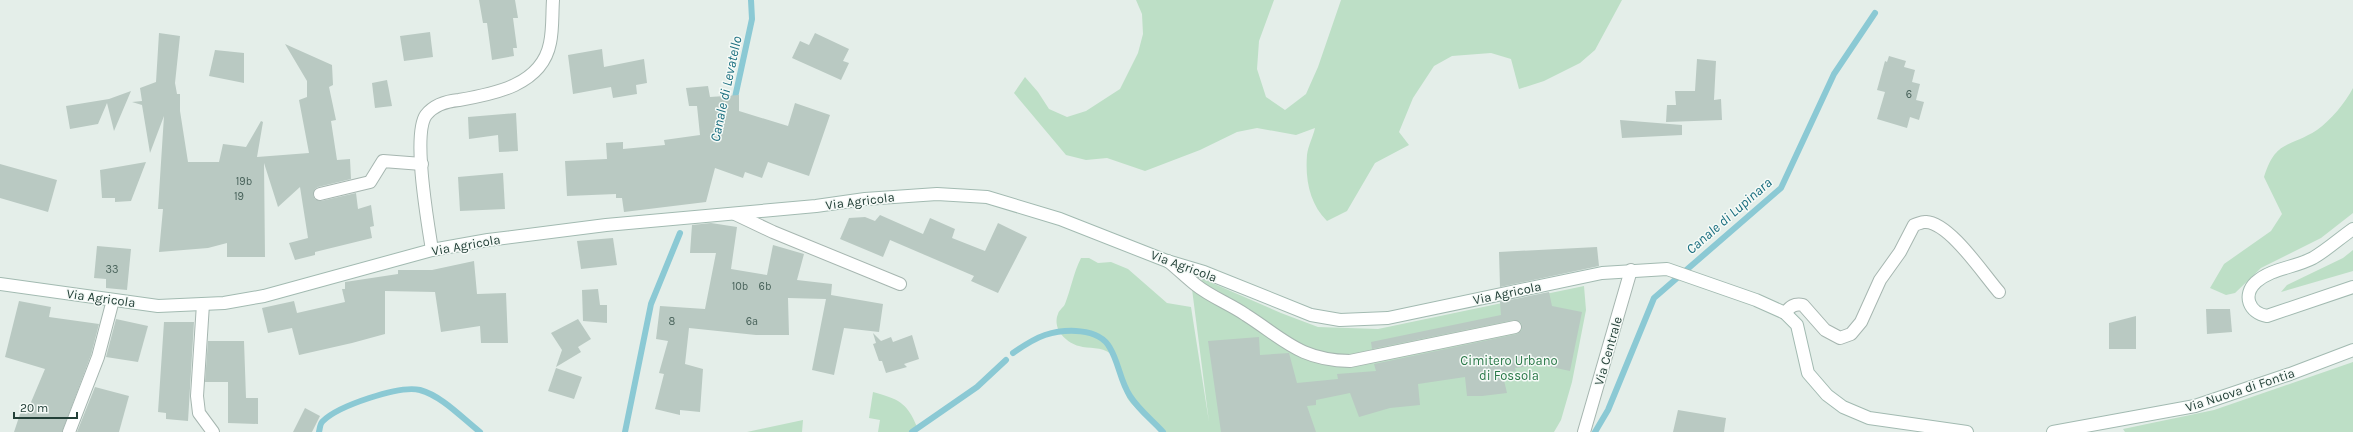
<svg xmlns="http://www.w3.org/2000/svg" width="2353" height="432" viewBox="0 0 2353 432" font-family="Karla,sans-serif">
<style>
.green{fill:#bddfc6}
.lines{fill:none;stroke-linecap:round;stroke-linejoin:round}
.stream{stroke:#8bc9d4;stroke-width:6}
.building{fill:#b9c9c2}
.lane-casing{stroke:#a6b6b0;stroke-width:14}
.street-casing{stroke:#a6b6b0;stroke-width:14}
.secondary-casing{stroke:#a2bab1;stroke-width:14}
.lane{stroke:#fff;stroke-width:12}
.street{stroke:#fff;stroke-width:12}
.secondary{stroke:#fff;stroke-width:12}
.labels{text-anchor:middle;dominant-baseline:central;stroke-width:3;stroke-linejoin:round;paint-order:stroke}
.number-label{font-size:11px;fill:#48625a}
.street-label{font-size:13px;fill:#234038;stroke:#f5faf7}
.park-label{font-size:13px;fill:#2b7949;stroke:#f5faf7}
.water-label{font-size:14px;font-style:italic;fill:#1a6e7f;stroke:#f5faf7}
</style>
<rect width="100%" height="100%" fill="#e4eee9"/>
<g class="green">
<path d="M1136,0H1274L1259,41L1257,69L1266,97L1285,110L1306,94L1318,67L1341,0H1622L1595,50L1580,63L1544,81L1519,89L1511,59L1491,53L1452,56L1434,66L1413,98L1399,132L1409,145L1375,163L1347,211L1327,221C1310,204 1305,180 1307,155C1308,146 1313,137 1315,128L1296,135L1257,128L1237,132L1200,150L1145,171L1107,158L1086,160L1066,155L1014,93L1025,77L1038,92L1049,109L1067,117L1086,111L1120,89L1138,53L1143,34L1142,14Z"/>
<path d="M2353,88V213L2321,238L2261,268L2235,293L2226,295L2210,288L2224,264L2271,231L2282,214L2264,177C2276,139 2289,148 2317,130C2331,120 2345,103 2353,88Z"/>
<polygon points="2353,250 2353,271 2281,292 2287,285 2343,258"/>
<path d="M1081,258H1089L1098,263L1111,262L1128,269L1167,303L1191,307L1209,422L1192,289L1203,279L1281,313L1318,327L1378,329L1584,286L1586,310L1572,382L1561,420L1554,432H1165C1155,416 1132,411 1126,395C1121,382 1125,364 1111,354C1101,346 1089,349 1079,346C1065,342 1052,328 1058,314C1059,310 1063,308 1065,304C1071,289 1073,274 1081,258Z"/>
<polygon points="2353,362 2353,432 2125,432 2123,429 2214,410"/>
<path d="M873,392C898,399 907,402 917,427L914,432H878L880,420L869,418Z"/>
<polygon points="803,420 802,432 747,432"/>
</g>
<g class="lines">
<g class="stream">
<polyline points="734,102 752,19 751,0"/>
<path d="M1013,353C1023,346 1033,339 1045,335C1064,329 1099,327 1110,348C1119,363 1120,381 1130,396C1139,410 1152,420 1163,432"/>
<path d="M319,432C320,428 320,423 323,421C338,406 399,385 420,390C442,396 462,418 480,432"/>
<polyline points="625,432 651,304 680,233"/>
<polyline points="912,432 977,387 1006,360"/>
<polyline points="1595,432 1608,410 1654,298 1781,188 1834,74 1875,13"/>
</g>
</g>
<g class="building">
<polygon points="479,0 515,0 518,18 513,18 517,48 513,48 514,56 492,60 487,23 483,23"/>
<polygon points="430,32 433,57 404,61 400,36"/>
<polygon points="159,33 180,36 175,83 177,94 180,94 180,111 188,162 219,162 223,144 246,147 261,121 263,122 257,157 309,153 299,100 307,97 307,81 285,44 332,65 333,85 329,87 336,120 331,121 337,160 350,159 351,179 318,187 315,189 313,195 315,199 321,201 356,193 358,209 371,205 374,226 370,227 372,238 315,252 315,255 295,260 289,243 308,238 300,187 278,207 264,163 265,257 227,257 227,243 208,248 159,252 163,209 158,209 164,116 150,153 142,105 132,102 142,101 140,88 156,82"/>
<polygon points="815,33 849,49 843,61 849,63 841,80 792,58 800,41 809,45"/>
<polygon points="602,49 604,67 644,59 647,83 636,85 637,94 613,98 611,87 573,94 568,55"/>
<polygon points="215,50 244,53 244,83 209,76"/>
<polygon points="1889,56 1906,61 1904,67 1915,70 1912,82 1920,84 1916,100 1924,102 1919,120 1910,117 1907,128 1877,119 1885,92 1877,90 1885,61 1887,62"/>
<polygon points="1697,59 1716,61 1714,100 1721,99 1722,120 1666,122 1667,105 1676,105 1675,91 1695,91"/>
<polygon points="387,80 392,106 375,108 372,83"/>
<polygon points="708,86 710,97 739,95 739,111 788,126 795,103 830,115 809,176 768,162 762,178 745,172 743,178 715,168 706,202 624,212 622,198 616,198 616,194 567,196 565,161 607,159 606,143 623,142 623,149 665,145 664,140 700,135 697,106 689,106 686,88"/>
<polygon points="131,91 114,131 107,103 98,124 70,129 66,106 109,99"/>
<polygon points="516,113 518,151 499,152 498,135 469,139 468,117"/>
<polygon points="1620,120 1682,125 1682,135 1622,138"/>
<polygon points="146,162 131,201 115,202 115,198 102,198 100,170"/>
<polygon points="0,164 57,180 48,212 0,198"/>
<polygon points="503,173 505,209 460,211 458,177"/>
<polygon points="880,215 923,234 930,218 955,229 952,238 985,251 998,223 1027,237 998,293 971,281 974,276 890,240 883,257 840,239 849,218 865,217 875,221"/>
<polygon points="711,223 737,227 731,269 767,275 773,245 804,254 797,280 832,284 831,295 883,304 879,332 844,328 834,375 812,370 826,299 788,298 789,335 756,335 689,328 685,364 703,369 700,412 680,410 680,415 655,409 664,374 659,373 668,341 656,339 660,306 705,309 716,253 690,253 692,225"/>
<polygon points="613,238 617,265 581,269 577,241"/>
<polygon points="97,246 131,249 127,290 106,288 106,279 94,278"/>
<polygon points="1597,247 1599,266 1500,287 1499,252"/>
<polygon points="474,261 477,294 506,293 508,343 481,343 480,326 441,332 435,292 385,291 385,334 352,343 299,355 292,328 268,333 262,308 294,301 297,313 345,302 342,289 345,289 345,282 398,274 398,270 432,270"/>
<polygon points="598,289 600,305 607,305 607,323 583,321 582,290"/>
<polygon points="1549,292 1552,306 1582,312 1570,371 1542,365 1515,368 1516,371 1502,372 1507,393 1482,396 1467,396 1465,377 1418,384 1420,405 1390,408 1359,417 1350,393 1316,400 1316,405 1307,406 1316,432 1221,432 1208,341 1259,337 1260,355 1289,353 1297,383 1338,379 1337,374 1376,371 1374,364 1517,334 1522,330 1522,325 1520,322 1514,320 1372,349 1371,342 1501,315 1500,302"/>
<polygon points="19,301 51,307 49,317 99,324 91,355 62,432 14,432 21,411 26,414 45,369 5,357"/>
<polygon points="2206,309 2230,309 2232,332 2207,334"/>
<polygon points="2136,316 2136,349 2109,349 2109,323"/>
<polygon points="116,319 148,326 138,362 106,357"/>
<polygon points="578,319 591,339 578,347 581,352 556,367 562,350 551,333"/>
<polygon points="164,322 194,322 188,421 166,419 166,413 158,412"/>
<polygon points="873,333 881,341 891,337 893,342 912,335 919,359 904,364 907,367 886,373 882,361 879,361 873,344 876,343"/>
<polygon points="208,341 244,341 246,398 258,398 258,424 228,423 228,382 205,382"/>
<polygon points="556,368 582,377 574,399 548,391"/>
<polygon points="95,387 129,396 119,432 77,432"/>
<polygon points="305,408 320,416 312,432 293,432"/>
<polygon points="1678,410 1726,418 1724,432 1673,432"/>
</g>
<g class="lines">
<defs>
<g id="lane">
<path d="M1168,261C1178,269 1187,278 1196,285C1211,297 1230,304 1246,315C1285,340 1300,360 1350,361L1515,327"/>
<path d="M1785,313C1790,307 1794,303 1803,305L1825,330L1840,338L1851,334L1861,322L1880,280L1900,252L1914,225C1918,224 1923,221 1926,222C1950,223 1984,275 1999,292"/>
</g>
<g id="street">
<polyline points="320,194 370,182 383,161 422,164"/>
<polyline points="735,214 773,232 900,284"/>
<path d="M432,250C428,224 412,135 426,115C434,105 447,101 459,100C494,94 542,85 550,43C553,29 552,14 553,0"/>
<polyline points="203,304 197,396 199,413 213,432"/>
<polyline points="69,432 98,357 113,300"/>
<polyline points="1584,432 1631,270"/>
</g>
<g id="secondary">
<path d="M2353,229C2340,238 2327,250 2313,258C2294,268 2272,268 2256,282C2242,295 2249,313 2267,316L2353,287"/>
<polyline points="0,284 158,306 224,303 264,296 432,250 488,240 606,225 816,206 865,199 937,194 987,197 1060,219 1167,261 1204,272 1311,315 1340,320 1388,318 1602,273 1667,269 1756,300 1785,313 1797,325 1808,373 1827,395 1843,407 1869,418 1967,432"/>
<polyline points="2053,432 2195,406 2290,374 2353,350"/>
</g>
</defs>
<use href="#lane" class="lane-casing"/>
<use href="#street" class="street-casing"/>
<use href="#secondary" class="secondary-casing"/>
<use href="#lane" class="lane"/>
<use href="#street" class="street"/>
<use href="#secondary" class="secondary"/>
</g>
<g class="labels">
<g class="number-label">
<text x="1909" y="94">6</text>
<text x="244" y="181">19b</text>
<text x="239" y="196">19</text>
<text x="112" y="269">33</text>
<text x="740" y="286">10b</text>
<text x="765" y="286">6b</text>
<text x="672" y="321">8</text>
<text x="752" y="321">6a</text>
</g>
<g class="street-label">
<text transform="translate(860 201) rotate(-7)">Via Agricola</text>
<text transform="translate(466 245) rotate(-10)">Via Agricola</text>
<text transform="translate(1184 266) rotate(20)">Via Agricola</text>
<text transform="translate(1507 293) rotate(-12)">Via Agricola</text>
<text transform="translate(101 298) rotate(8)">Via Agricola</text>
<text transform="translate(1608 351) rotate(-74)">Via Centrale</text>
<text transform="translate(2240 390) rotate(-18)">Via Nuova di Fontia</text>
</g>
<g class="park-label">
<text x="1509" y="360">Cimitero Urbano<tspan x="1509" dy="15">di Fossola</tspan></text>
</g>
<g class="water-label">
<text transform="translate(726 89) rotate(-78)">Canale di Levatello</text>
<text transform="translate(1729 216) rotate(-41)">Canale di Lupinara</text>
</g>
</g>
<path d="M14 412v6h63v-6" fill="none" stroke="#234038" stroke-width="2"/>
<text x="20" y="412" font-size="12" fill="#234038" stroke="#f5faf7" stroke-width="3" paint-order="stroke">20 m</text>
</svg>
